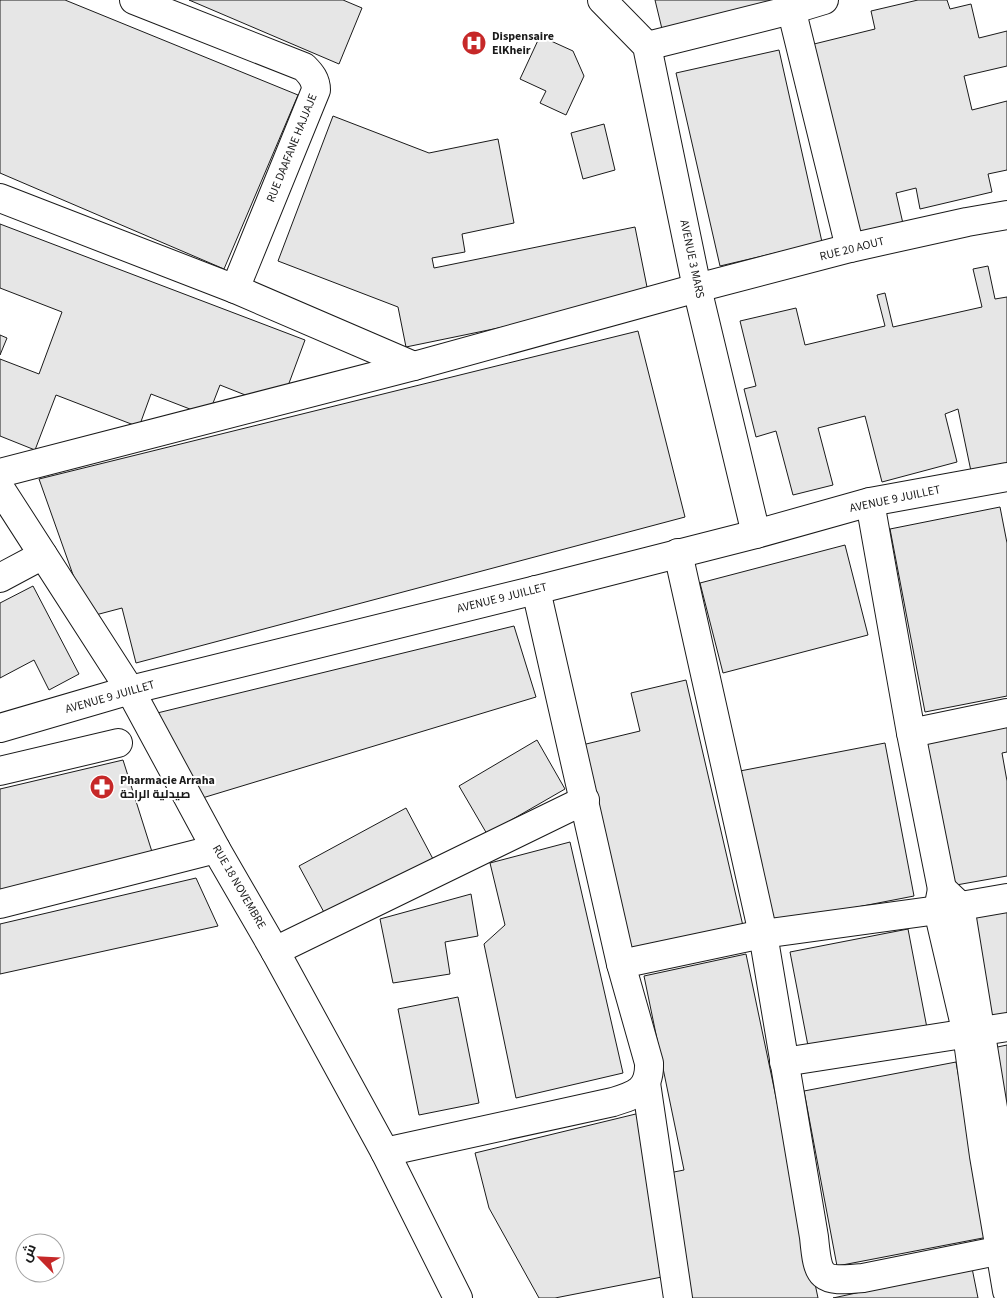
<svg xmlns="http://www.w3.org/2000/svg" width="1007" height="1298" viewBox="0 0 1007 1298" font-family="'Source Sans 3',Cairo,sans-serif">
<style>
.building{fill:#e6e6e6;stroke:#1a1a1a}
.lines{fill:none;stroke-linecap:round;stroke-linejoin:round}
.minor-casing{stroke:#1a1a1a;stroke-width:30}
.minor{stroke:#fff;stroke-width:28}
.labels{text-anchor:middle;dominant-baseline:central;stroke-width:4;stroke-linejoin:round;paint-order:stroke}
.poi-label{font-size:12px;font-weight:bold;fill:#1a1a1a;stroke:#fff;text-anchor:start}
.street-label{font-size:12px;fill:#1a1a1a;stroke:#fff}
</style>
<rect width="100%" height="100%" fill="#fff"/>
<g class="building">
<polygon points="0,0 65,0 298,95 224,269 0,173"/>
<polygon points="189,0 343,0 362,8 339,64"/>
<polygon points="655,0 775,0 662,29"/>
<polygon points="918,0 947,0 950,9 971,4 979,38 1007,31 1007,66 964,76 972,110 1007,101 1007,170 988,174 992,192 920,209 916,188 896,193 904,228 855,240 810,45 875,29 871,11"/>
<polygon points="540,36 573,51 584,76 566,115 540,103 546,91 520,79"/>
<polygon points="779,50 822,242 720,266 676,73"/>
<polygon points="333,116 429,153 498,139 514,223 462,234 465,252 432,258 434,268 635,227 649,297 406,347 398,307 278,261"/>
<polygon points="604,124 615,170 583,179 571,133"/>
<polygon points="0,224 305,340 285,394 268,404 220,385 208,416 151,394 139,427 56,395 35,450 0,436 0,359 39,374 62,312 0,288"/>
<polygon points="988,266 995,299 1007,297 1007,468 972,476 958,409 945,414 957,462 882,482 865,416 818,428 833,485 793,495 776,431 756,437 744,389 756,386 740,321 796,308 805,345 885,326 877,295 885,293 893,327 982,307 973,269"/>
<polygon points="638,331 685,517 136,663 122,608 88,617 39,479"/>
<polygon points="0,335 7,338 0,355"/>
<polygon points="1000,507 1007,543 1007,696 925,712 890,529"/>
<polygon points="845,545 868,635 723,673 700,583"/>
<polygon points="33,586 79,674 49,690 34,660 0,678 0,603"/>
<polygon points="514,626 536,697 199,799 149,715"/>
<polygon points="686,680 743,926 630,953 582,745 640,731 631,693"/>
<polygon points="1007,720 1007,752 1002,753 1007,781 1007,876 945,887 919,736"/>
<polygon points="537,740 565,789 487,834 459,786"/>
<polygon points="885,743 914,896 770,924 740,771"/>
<polygon points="123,760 153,855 0,891 0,789"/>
<polygon points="406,808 433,859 326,916 299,866"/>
<polygon points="570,842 623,1073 516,1098 484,944 505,925 490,863"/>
<polygon points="196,878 218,926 0,974 0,924"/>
<polygon points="471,894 478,936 445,942 450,974 393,983 380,919"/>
<polygon points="1007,906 1007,1020 990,1023 969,914"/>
<polygon points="908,929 927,1028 809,1051 790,952"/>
<polygon points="746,954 818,1298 690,1298 664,1174 684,1170 644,976"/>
<polygon points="458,997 479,1103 419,1115 398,1009"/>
<polygon points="1007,1045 1007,1150 988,1049"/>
<polygon points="956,1062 988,1237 837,1266 804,1091"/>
<polygon points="644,1112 667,1276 555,1298 539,1298 489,1208 475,1153"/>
<polygon points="972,1268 978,1298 833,1298"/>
</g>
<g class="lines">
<defs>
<g id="minor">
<path d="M134,0L304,67C311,74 316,80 316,90L235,289"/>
<polyline points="602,0 647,46 697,288 756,534"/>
<polyline points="789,0 850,248"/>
<polyline points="647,46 791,10 824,0"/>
<polyline points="0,198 235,289 414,366"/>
<polyline points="0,473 414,366 697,288 850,248 967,222 1007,215"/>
<polyline points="0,488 130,690 216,849 275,951 385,1152 458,1298"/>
<polyline points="870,502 911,733 942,889"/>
<path d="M678,553L763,934L814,1237C818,1279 820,1282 863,1278L1007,1249"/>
<polyline points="0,578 43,555"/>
<polyline points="0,728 130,690 536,590 756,534 870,502 1007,477"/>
<polyline points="911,733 1007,713"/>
<polyline points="0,771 118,743"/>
<polyline points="0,904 216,849"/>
<polyline points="275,951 585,800"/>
<polyline points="621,964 763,934 938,910 1007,898"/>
<polyline points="784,1062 1007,1027"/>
<polyline points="646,1083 678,1298"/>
<path d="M385,1152L613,1102C636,1095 650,1090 649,1063L621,964L536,590"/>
<polyline points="1007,1194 960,906 942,889 938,910 967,1034 984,1156 1007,1291"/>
</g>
</defs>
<use href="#minor" class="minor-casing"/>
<use href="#minor" class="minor"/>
</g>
<defs>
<symbol id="hospital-disc" viewBox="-11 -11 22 22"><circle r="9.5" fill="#c62828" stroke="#fff"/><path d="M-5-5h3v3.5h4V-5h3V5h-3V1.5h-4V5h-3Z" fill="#fff"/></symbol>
<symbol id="pharmacy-disc" viewBox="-11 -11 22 22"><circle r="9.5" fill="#c62828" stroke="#fff"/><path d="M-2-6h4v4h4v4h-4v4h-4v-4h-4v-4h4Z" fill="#fff"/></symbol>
</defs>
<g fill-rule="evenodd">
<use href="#hospital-disc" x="460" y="29" width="28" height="28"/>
<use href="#pharmacy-disc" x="88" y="773" width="28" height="28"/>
</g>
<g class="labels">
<g class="poi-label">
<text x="492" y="36">Dispensaire<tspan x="492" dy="14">ElKheir</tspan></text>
<text x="120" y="780">Pharmacie Arraha<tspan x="120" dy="14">صيدلية الراحة</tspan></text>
</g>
<g class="street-label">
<text transform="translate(292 148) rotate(-68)">RUE DAAFANE HAJJAJE</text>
<text transform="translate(852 249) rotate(-14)">RUE 20 AOUT</text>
<text transform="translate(692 259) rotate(78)">AVENUE 3 MARS</text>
<text transform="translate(895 499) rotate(-12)">AVENUE 9 JUILLET</text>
<text transform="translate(502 598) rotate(-14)">AVENUE 9 JUILLET</text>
<text transform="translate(110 697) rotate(-16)">AVENUE 9 JUILLET</text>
<text transform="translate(239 887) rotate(60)">RUE 18 NOVEMBRE</text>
</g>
</g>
<g transform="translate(40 1258) rotate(294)"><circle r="24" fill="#ffffff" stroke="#a3a3a3"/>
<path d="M0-4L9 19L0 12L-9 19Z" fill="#c62828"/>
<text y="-8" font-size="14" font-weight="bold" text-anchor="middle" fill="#1a1a1a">ش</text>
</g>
</svg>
